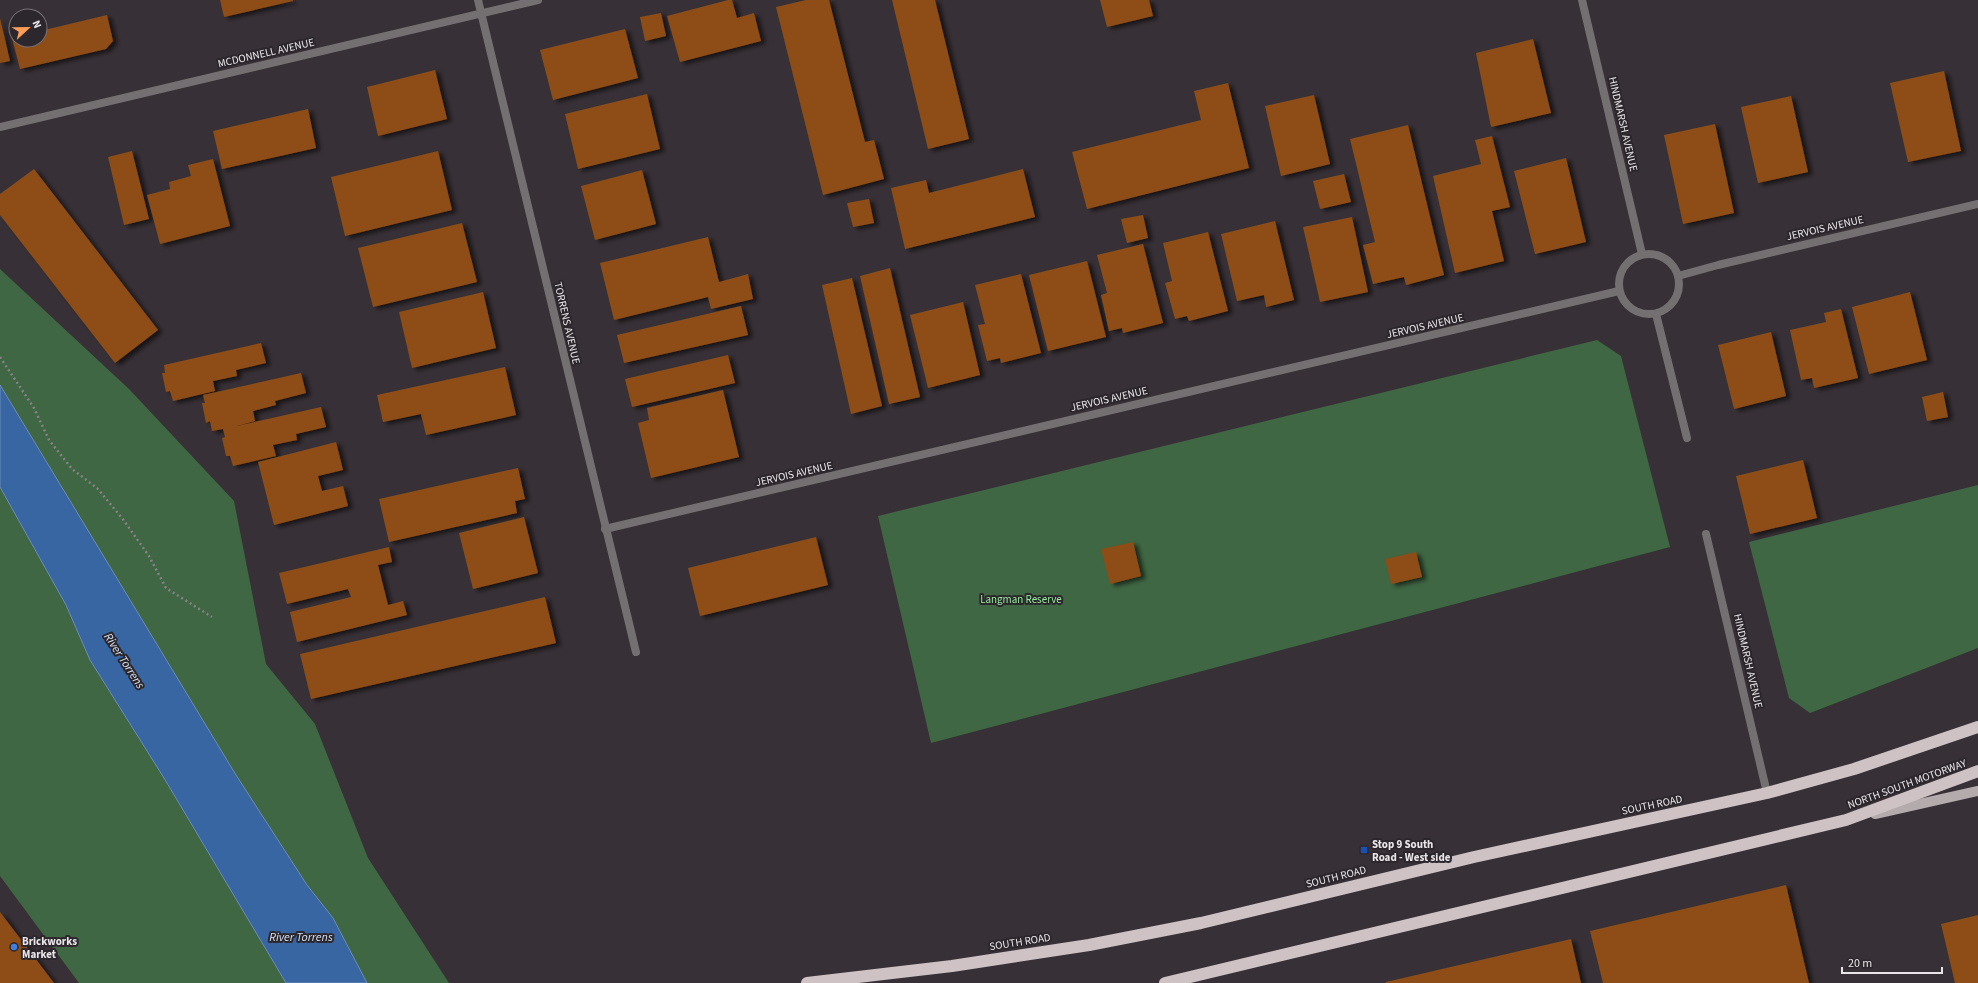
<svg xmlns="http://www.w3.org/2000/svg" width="1978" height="983" viewBox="0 0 1978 983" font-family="'Source Sans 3',sans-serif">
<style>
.green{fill:#3f6743}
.water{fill:#3866a3;stroke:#6d8cb8}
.building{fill:#8e4d14;filter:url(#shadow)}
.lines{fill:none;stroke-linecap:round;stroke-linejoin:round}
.path{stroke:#888287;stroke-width:2.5;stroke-dasharray:2 3;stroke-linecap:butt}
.street{stroke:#746f70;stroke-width:8}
.primary{stroke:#b4abad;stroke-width:10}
.highway{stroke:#cec2c5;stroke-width:12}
.transit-dot{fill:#1a4fb4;stroke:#2c272c;stroke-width:1.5}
.shop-dot{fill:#3f7fe0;stroke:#2c272c;stroke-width:1.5}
.labels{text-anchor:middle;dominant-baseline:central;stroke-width:4;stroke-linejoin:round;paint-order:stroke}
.street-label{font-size:11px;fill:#e9e5e9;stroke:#2c272c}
.park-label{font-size:11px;fill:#93ed9d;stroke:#2c272c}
.poi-label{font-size:11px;font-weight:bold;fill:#e9e5e9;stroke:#2c272c;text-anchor:start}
.water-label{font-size:12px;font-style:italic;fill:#d3e0f2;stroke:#2c272c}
</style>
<defs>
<filter id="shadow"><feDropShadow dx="4.5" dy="2.5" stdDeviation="2" flood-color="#0009"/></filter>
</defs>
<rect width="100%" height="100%" fill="#373036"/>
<g class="green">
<polygon points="0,269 129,389 234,501 266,664 315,724 368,858 449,983 79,983 0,876"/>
<polygon points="1597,340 1621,356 1670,547 931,743 878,516"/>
<polygon points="1978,485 1978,648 1810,713 1789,698 1749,542"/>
</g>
<polygon class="water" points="0,385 236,775 307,885 333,918 367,983 286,983 164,778 90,660 66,605 0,487"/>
<g class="building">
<polygon points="220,0 293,0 293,1 224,17"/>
<polygon points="728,0 732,0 737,18 754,13 761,41 680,62 667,16"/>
<polygon points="806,0 829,0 865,142 874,140 884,179 823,195 776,7"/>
<polygon points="892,0 935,0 969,139 928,149"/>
<polygon points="1100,0 1149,0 1153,16 1107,27"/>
<polygon points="661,13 666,36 645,41 640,17"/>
<polygon points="107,15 113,41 106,49 20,69 12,38 16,37 16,40 40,40 40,31"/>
<polygon points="0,18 10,61 0,63"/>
<polygon points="625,29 638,78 553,100 540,50"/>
<polygon points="1533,39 1551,113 1491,127 1476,53"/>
<polygon points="435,70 447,119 378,136 367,87"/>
<polygon points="1944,71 1961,151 1908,162 1890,83"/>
<polygon points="1228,83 1249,168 1087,209 1072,152 1201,120 1194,91"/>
<polygon points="647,94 660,149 578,169 565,114"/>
<polygon points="1314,95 1330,164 1281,176 1265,106"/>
<polygon points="1791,96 1808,172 1758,183 1741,107"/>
<polygon points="308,109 316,148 222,169 213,131"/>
<polygon points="1715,124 1734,213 1683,224 1664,135"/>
<polygon points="1408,125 1444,275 1406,285 1404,277 1373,284 1363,245 1375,242 1350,139"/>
<polygon points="1492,136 1510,207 1492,211 1504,261 1455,273 1433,176 1481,164 1475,140"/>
<polygon points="132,151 149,219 124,225 108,157"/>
<polygon points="438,151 452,210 345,236 331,177"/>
<polygon points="1566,158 1586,242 1535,254 1514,171"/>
<polygon points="213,159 230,226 160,244 147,195 170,189 169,182 191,176 188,165"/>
<polygon points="34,169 158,330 115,363 0,215 0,194"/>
<polygon points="1023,169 1035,217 905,249 891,188 926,180 929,193"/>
<polygon points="642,170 656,224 595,240 581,186"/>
<polygon points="1344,174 1351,202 1320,209 1313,181"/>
<polygon points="869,199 874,223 853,227 847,203"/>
<polygon points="1143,215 1148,238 1127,243 1121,219"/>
<polygon points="1352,217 1368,292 1320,302 1303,227"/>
<polygon points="1275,221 1294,300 1266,307 1264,295 1237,301 1221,234"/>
<polygon points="462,223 477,282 373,307 358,248"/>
<polygon points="1208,232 1228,311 1189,321 1187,316 1175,319 1165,283 1172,281 1163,243"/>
<polygon points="708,237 719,282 748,274 753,299 711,309 708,297 614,320 600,263"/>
<polygon points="1143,244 1163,323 1123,333 1122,328 1109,331 1101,295 1107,293 1097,255"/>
<polygon points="1087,261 1106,337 1048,351 1029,275"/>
<polygon points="890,268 920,397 889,404 860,276"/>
<polygon points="1021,274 1041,353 1001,363 1000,358 987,361 978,325 985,324 975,285"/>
<polygon points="852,278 882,406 851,414 822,285"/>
<polygon points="483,292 496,348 412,368 399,312"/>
<polygon points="1910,292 1927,360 1869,374 1852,307"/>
<polygon points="963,302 980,375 928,388 910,315"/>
<polygon points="741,306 748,335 624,363 617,335"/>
<polygon points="1841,309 1858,378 1814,388 1812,378 1801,380 1790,330 1826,322 1824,313"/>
<polygon points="1771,332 1786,396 1734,409 1718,345"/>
<polygon points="261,343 266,363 236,370 237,376 213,381 215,391 173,401 170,391 166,392 162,373 165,373 164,365"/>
<polygon points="728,355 735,383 632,407 625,379"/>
<polygon points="505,367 516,415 426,435 421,414 383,422 377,395"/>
<polygon points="301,373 306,393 275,401 276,405 253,411 255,421 237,426 321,407 326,427 296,434 297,440 273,445 276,456 233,466 230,456 226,456 222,438 225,437 223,429 212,431 210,421 206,423 202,403 205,403 203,395"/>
<polygon points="723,390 739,457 651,478 638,423 649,420 647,408"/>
<polygon points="1943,392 1948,417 1927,421 1922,397"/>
<polygon points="336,442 343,470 318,476 322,491 343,486 348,506 274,525 258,462"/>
<polygon points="1803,460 1817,518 1750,534 1736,476"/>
<polygon points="518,468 525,499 515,501 517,513 389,542 379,499"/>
<polygon points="524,517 538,573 473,589 459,533"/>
<polygon points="816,537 828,585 700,616 688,568"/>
<polygon points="1133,542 1141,576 1110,584 1101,549"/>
<polygon points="389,547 392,562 378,565 388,605 403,601 407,615 297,642 290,612 351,597 348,589 287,604 279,573"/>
<polygon points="1416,552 1422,577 1391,584 1385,559"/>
<polygon points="545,597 556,643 311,699 300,654"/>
<polygon points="1786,885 1809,983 1603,983 1590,931"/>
<polygon points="0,912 54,983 0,983"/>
<polygon points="1978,915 1978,983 1955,983 1941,924"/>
<polygon points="1571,939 1581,983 1386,983 1386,982"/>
</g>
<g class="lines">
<polyline class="path" points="0,357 34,408 49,440 72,469 97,488 122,518 149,556 166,588 212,617"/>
<g class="street">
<polyline points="478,0 636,652"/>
<polyline points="1582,0 1642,254"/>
<polyline points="0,127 538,0"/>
<circle cx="1649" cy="284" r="30"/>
<polyline points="1678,276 1718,265 1978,204"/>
<polyline points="1656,314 1687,438"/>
<polyline points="605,529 1619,291"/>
<polyline points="1706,534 1767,793"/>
</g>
<polyline class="primary" points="1875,814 1978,791"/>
<g class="highway">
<polyline points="807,983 952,966 1089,945 1201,923 1474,857 1767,793 1854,769 1978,727"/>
<polyline points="1165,983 1846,820 1978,771"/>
</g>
</g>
<rect class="transit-dot" x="1360" y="846" width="8" height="8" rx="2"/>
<circle class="shop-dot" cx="14" cy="947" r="4"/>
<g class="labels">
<g class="street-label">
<text transform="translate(266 53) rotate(-13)">MCDONNELL AVENUE</text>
<text transform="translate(1623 124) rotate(77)">HINDMARSH AVENUE</text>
<text transform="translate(1825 228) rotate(-13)">JERVOIS AVENUE</text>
<text transform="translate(567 323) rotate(77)">TORRENS AVENUE</text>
<text transform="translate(1425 326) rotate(-13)">JERVOIS AVENUE</text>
<text transform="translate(1109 399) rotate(-13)">JERVOIS AVENUE</text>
<text transform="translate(794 474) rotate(-13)">JERVOIS AVENUE</text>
<text transform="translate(1748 661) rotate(77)">HINDMARSH AVENUE</text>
<text transform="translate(1907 784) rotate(-20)">NORTH SOUTH MOTORWAY</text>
<text transform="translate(1652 805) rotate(-12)">SOUTH ROAD</text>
<text transform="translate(1336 877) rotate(-14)">SOUTH ROAD</text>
<text transform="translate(1020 942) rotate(-9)">SOUTH ROAD</text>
</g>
<g class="park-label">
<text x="1021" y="599">Langman Reserve</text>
</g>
<g class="poi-label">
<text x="1372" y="844">Stop 9 South<tspan x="1372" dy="13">Road - West side</tspan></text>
<text x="22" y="941">Brickworks<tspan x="22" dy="13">Market</tspan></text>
</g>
<g class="water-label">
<text transform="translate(124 661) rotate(57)">River Torrens</text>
<text x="301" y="937">River Torrens</text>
</g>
</g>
<g transform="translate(28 28) rotate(68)"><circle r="19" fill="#2c272c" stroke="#787378"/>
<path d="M0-3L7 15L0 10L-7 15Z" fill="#fd9d55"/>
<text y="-6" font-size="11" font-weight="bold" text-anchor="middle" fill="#e9e5e9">N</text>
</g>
<path d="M1842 967v6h100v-6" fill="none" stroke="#e9e5e9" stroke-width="2"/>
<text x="1848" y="967" font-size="12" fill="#e9e5e9" stroke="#2c272c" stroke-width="3" paint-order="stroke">20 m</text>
</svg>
